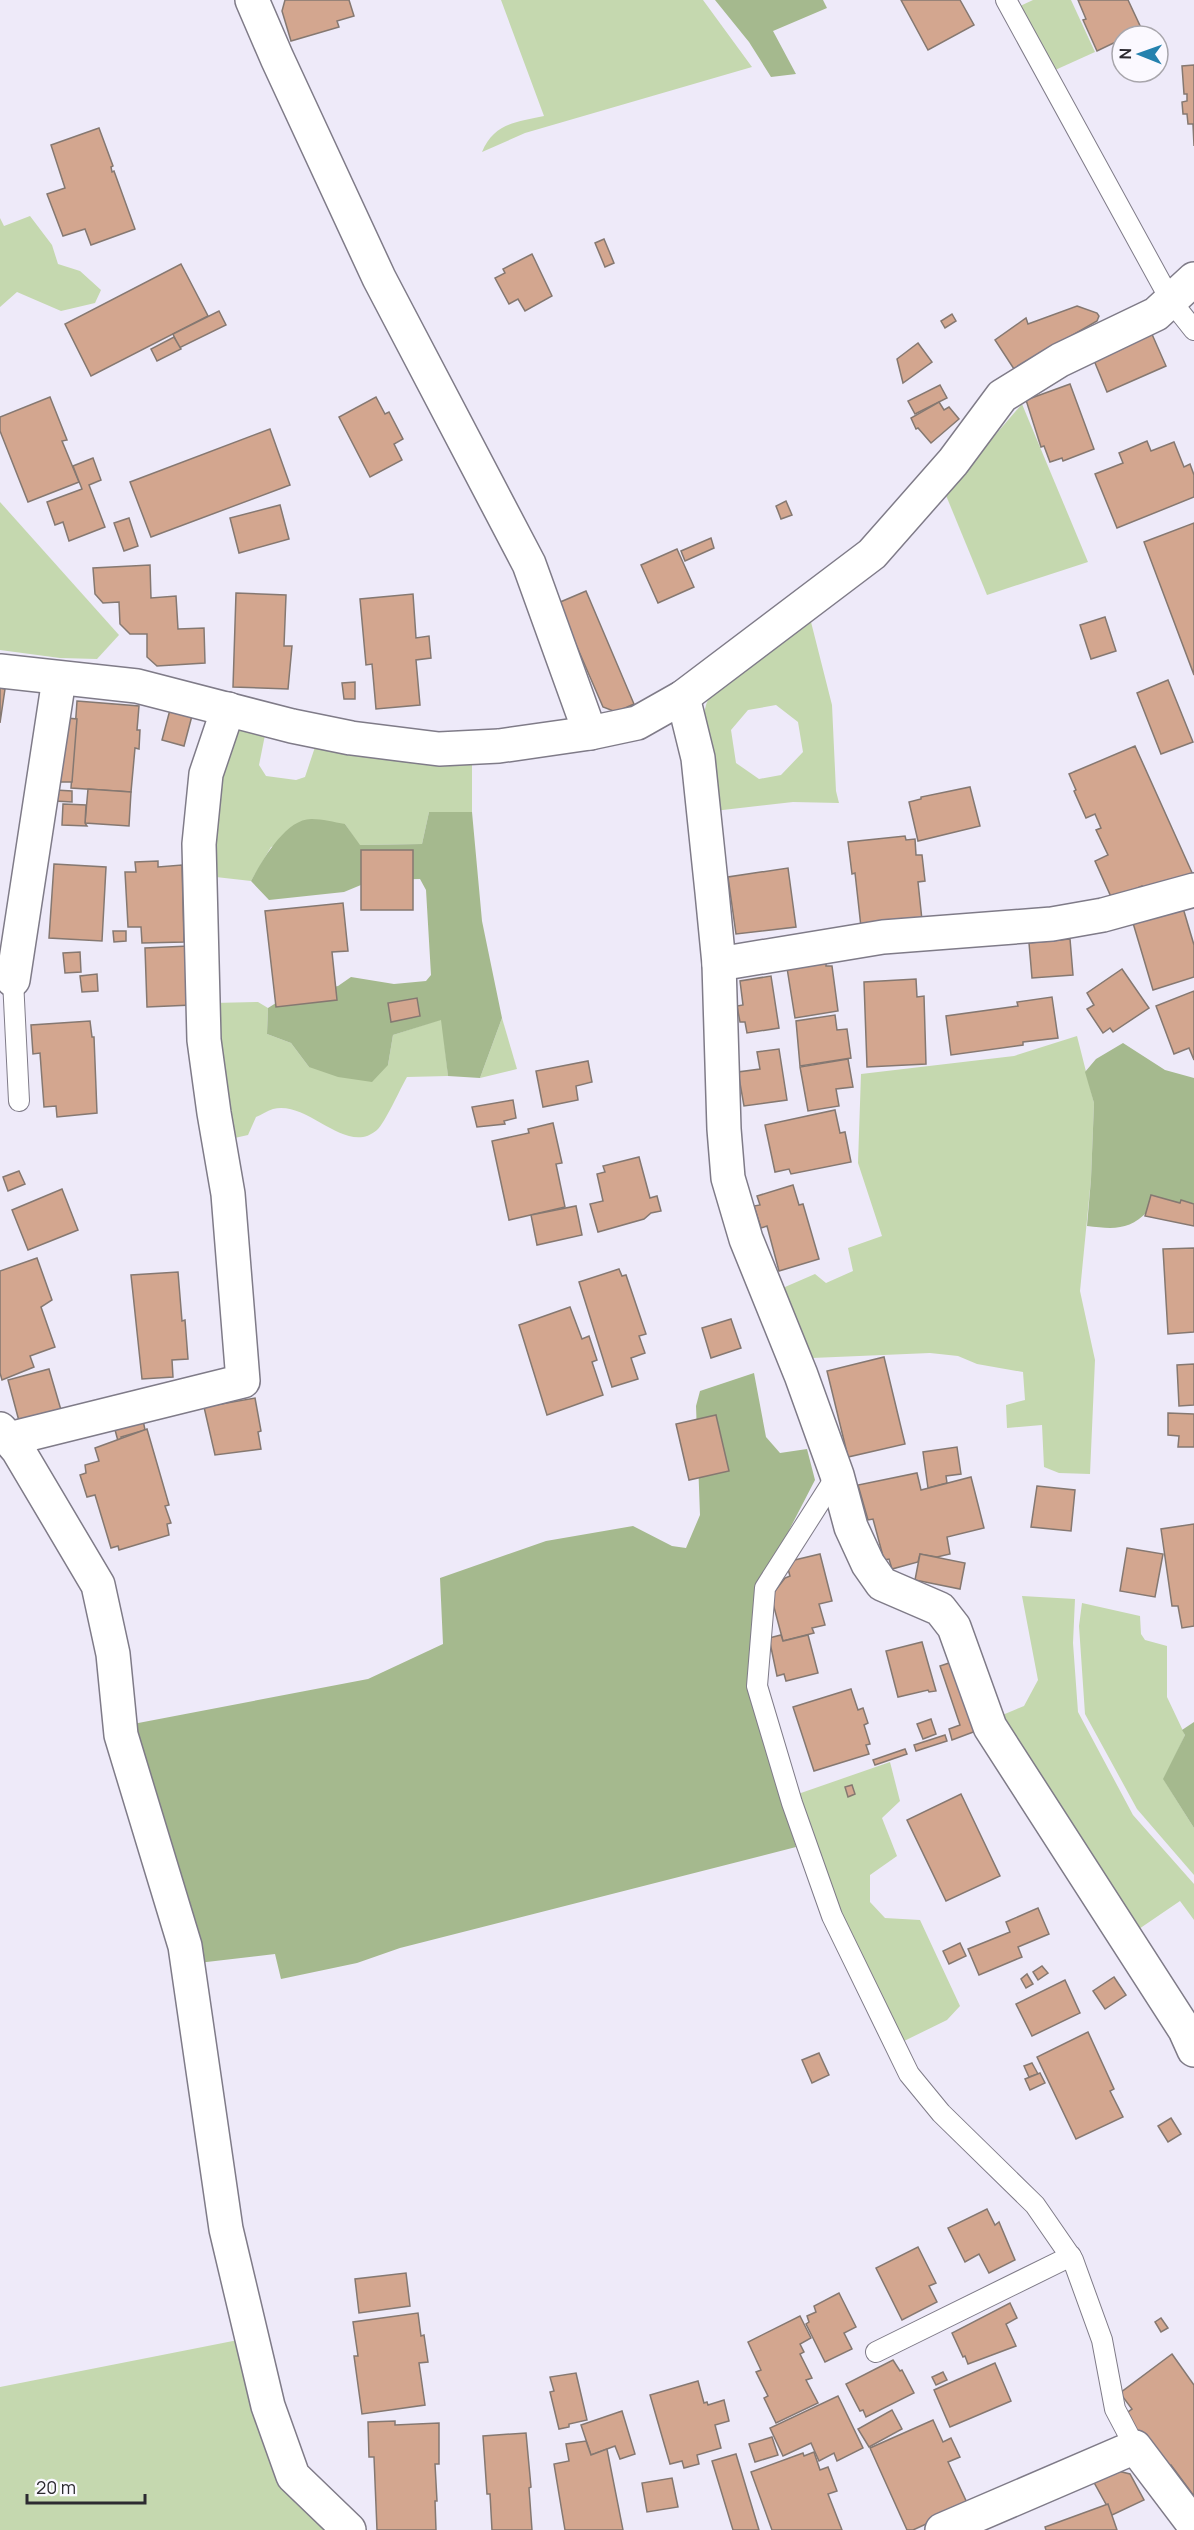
<svg xmlns="http://www.w3.org/2000/svg" width="1194" height="2530" viewBox="0 0 1194 2530" font-family="Manrope,sans-serif">
<style>
.green{fill:#c5d8af;fill-rule:evenodd}
.forest{fill:#a5b98e}
.building{fill:#d3a68f;stroke:#857871;stroke-width:1.5}
.lines{fill:none;stroke-linecap:round;stroke-linejoin:round}
.service-casing{stroke:#7f7b88;stroke-width:22}
.minor-casing{stroke:#7f7b88;stroke-width:36}
.service{stroke:#fff;stroke-width:20}
.minor{stroke:#fff;stroke-width:33}
</style>
<rect width="100%" height="100%" fill="#eeeaf9"/>
<g class="green">
<path d="M501,0H703L752,67L525,133L482,152C494,123 517,122 544,116Z"/>
<polygon points="1033,0 1071,0 1095,52 1053,71 1018,7"/>
<polygon points="30,216 52,245 58,264 80,271 101,290 95,303 61,311 17,292 0,307 0,218 4,226"/>
<polygon points="1022,404 1088,562 987,595 945,493"/>
<polygon points="0,502 119,635 97,659 60,658 0,650"/>
<path d="M811,622L832,705L836,791L839,803L793,802L714,811C711,783 698,731 706,705C713,681 788,637 811,622ZM776,705L798,722L803,752L781,775L759,779L736,763L731,730L748,710Z"/>
<polygon points="230,727 265,735 259,765 266,776 296,780 305,777 316,744 406,760 472,764 472,812 429,812 422,844 359,845 345,824 271,847 251,881 207,876 208,837"/>
<path d="M258,1002L268,1008L267,1034L291,1043L309,1067L388,1065L393,1035L442,1019L448,1076L407,1077C400,1089 385,1123 377,1130C346,1157 309,1100 273,1109C267,1111 261,1115 256,1117L248,1135L230,1139L213,1003Z"/>
<polygon points="502,1018 517,1069 480,1078"/>
<polygon points="1077,1036 1094,1103 1091,1179 1080,1291 1095,1360 1090,1474 1059,1473 1044,1467 1042,1425 1007,1428 1006,1405 1025,1400 1023,1372 977,1364 958,1356 930,1353 812,1358 782,1293 785,1287 815,1274 826,1283 853,1271 848,1248 882,1236 858,1163 861,1074 1014,1056"/>
<polygon points="1022,1596 1075,1599 1073,1643 1078,1712 1133,1815 1194,1884 1194,1920 1180,1901 1136,1931 1000,1716 1024,1706 1038,1680"/>
<polygon points="1082,1603 1140,1616 1141,1634 1145,1640 1167,1646 1167,1697 1185,1735 1164,1780 1194,1828 1194,1875 1137,1809 1085,1714 1079,1626"/>
<polygon points="890,1762 900,1801 882,1818 897,1856 870,1875 870,1902 885,1918 920,1920 960,2006 947,2020 900,2043 837,1904 798,1794"/>
<polygon points="238,2340 333,2530 0,2530 0,2387"/>
</g>
<g class="forest">
<polygon points="715,0 823,0 827,8 773,31 796,74 771,77 749,42"/>
<path d="M429,812H472L482,921L502,1018L480,1078L448,1076L441,1020L393,1035L388,1065L372,1082L338,1077L309,1067L291,1043L267,1034L268,1008L287,996L338,986L351,977L394,984L426,981L431,975L426,890L420,879L373,880L344,892L269,900L251,881C262,861 286,818 312,819C322,819 334,822 345,824L360,845L422,844Z"/>
<path d="M1123,1043L1165,1070L1194,1078V1209L1148,1211C1129,1231 1113,1229 1087,1226L1091,1179L1094,1103L1085,1072L1096,1059Z"/>
<polygon points="754,1373 766,1437 780,1453 807,1449 815,1480 754,1598 751,1675 753,1696 796,1847 400,1948 357,1963 281,1979 275,1954 198,1963 133,1724 368,1679 443,1644 440,1578 546,1541 633,1526 672,1546 686,1548 700,1515 696,1406 700,1391"/>
<polygon points="1194,1722 1194,1828 1163,1779 1185,1735 1182,1730"/>
</g>
<g class="building">
<polygon points="285,0 349,0 354,16 337,21 339,27 291,41 282,11"/>
<polygon points="901,0 960,0 974,25 928,50"/>
<polygon points="1078,0 1128,0 1142,30 1129,36 1122,36 1122,39 1097,51 1083,20 1086,19"/>
<polygon points="1194,65 1194,146 1193,124 1188,124 1187,114 1183,114 1182,102 1187,101 1187,94 1184,94 1182,66"/>
<polygon points="99,128 113,166 111,167 112,172 114,171 135,229 91,245 85,229 63,236 47,194 65,188 51,145"/>
<polygon points="604,239 614,263 605,267 595,243"/>
<polygon points="532,254 552,296 525,311 518,299 509,304 495,278 505,273 503,269"/>
<polygon points="181,264 208,316 91,376 65,324"/>
<polygon points="1077,306 1097,313 1099,316 1097,321 1014,369 995,340 1026,318 1028,324"/>
<polygon points="219,311 226,325 179,348 173,334"/>
<polygon points="952,314 956,321 945,328 941,321"/>
<polygon points="1151,332 1166,366 1107,392 1093,358"/>
<polygon points="174,337 181,349 157,361 151,349"/>
<polygon points="918,343 932,362 903,383 897,359"/>
<polygon points="1070,384 1094,449 1063,461 1062,458 1050,462 1044,446 1041,447 1026,400"/>
<polygon points="940,385 947,398 915,414 908,401"/>
<polygon points="50,397 67,440 62,441 79,482 28,502 0,431 0,417"/>
<polygon points="376,397 385,414 389,412 403,439 394,444 402,460 370,477 339,417"/>
<polygon points="939,402 944,410 949,407 959,419 931,443 918,428 916,429 911,418"/>
<polygon points="270,429 290,485 151,537 130,482"/>
<polygon points="1147,441 1151,451 1174,442 1184,467 1190,464 1194,475 1194,497 1117,528 1095,474 1123,463 1119,453"/>
<polygon points="93,458 101,480 89,485 105,527 69,541 63,522 55,525 47,502 82,489 73,466"/>
<polygon points="786,501 792,515 781,519 776,506"/>
<polygon points="280,505 289,539 239,553 230,518"/>
<polygon points="129,518 138,546 124,551 114,523"/>
<polygon points="1194,523 1194,675 1144,542"/>
<polygon points="711,538 714,548 685,561 681,551"/>
<polygon points="677,549 694,587 658,603 641,565"/>
<polygon points="150,565 151,598 176,596 178,629 204,628 205,663 157,666 147,657 147,634 130,634 120,624 119,602 103,603 95,594 93,568"/>
<polygon points="586,591 634,704 616,712 603,707 558,603"/>
<polygon points="236,593 286,595 284,646 292,646 288,689 233,687"/>
<polygon points="413,594 416,638 429,636 431,658 416,660 420,705 376,709 372,664 366,665 360,599"/>
<polygon points="1105,617 1116,651 1091,659 1080,625"/>
<polygon points="1168,680 1193,742 1161,754 1137,693"/>
<polygon points="355,682 355,699 344,699 342,683"/>
<polygon points="0,688 5,689 0,723"/>
<polygon points="77,701 139,706 137,730 140,730 139,749 135,748 131,792 71,788"/>
<polygon points="171,706 193,712 184,746 162,740"/>
<polygon points="67,718 77,719 72,782 58,782"/>
<polygon points="1135,746 1194,877 1144,890 1142,886 1112,899 1095,861 1108,855 1096,830 1101,828 1095,814 1086,818 1074,791 1076,790 1069,774"/>
<polygon points="970,787 980,826 918,841 909,802 921,799 921,797"/>
<polygon points="88,789 131,792 129,826 85,823"/>
<polygon points="55,790 72,791 72,802 55,801"/>
<polygon points="63,804 86,805 85,823 87,826 62,825"/>
<polygon points="905,836 906,840 915,839 916,855 922,855 925,881 918,882 922,920 861,927 855,873 852,874 848,842"/>
<rect x="361" y="850" width="52" height="60"/>
<polygon points="158,861 158,867 182,865 184,942 142,943 141,927 128,927 125,872 136,872 135,862"/>
<polygon points="54,864 106,867 102,941 49,938"/>
<polygon points="788,868 796,927 736,934 728,877"/>
<polygon points="343,903 348,951 332,952 337,1000 276,1007 265,911"/>
<polygon points="1183,908 1194,945 1194,977 1153,990 1133,923"/>
<polygon points="113,931 126,931 126,941 114,942"/>
<polygon points="1070,939 1073,975 1032,978 1029,943"/>
<polygon points="189,946 192,1005 147,1007 145,948"/>
<polygon points="80,952 81,972 65,973 63,953"/>
<polygon points="826,963 826,966 832,966 838,1011 795,1018 787,968"/>
<polygon points="1122,969 1149,1008 1113,1032 1110,1028 1103,1033 1087,1009 1094,1005 1087,993"/>
<polygon points="97,974 98,991 82,992 80,976"/>
<polygon points="771,976 779,1028 747,1033 745,1022 740,1022 737,1006 743,1005 740,981"/>
<polygon points="916,979 917,997 924,996 926,1064 867,1067 864,982"/>
<polygon points="1194,991 1194,1060 1189,1048 1174,1054 1156,1006"/>
<polygon points="1052,997 1058,1038 1023,1042 1023,1045 951,1055 946,1016 1018,1006 1017,1002"/>
<polygon points="417,998 420,1016 391,1022 388,1003"/>
<polygon points="835,1015 837,1030 847,1029 851,1058 800,1066 796,1021"/>
<polygon points="90,1021 92,1037 94,1037 97,1113 57,1117 56,1106 44,1107 40,1053 33,1054 31,1025"/>
<polygon points="779,1049 787,1100 744,1106 738,1072 760,1069 757,1052"/>
<polygon points="848,1059 853,1087 836,1089 839,1106 808,1111 800,1067"/>
<polygon points="588,1061 592,1082 576,1086 578,1100 543,1107 536,1071"/>
<polygon points="513,1100 516,1118 504,1121 505,1124 477,1127 472,1107"/>
<polygon points="835,1110 840,1133 845,1132 851,1162 791,1174 789,1169 775,1172 765,1125"/>
<polygon points="553,1123 562,1163 556,1164 565,1207 509,1220 492,1141 529,1133 528,1129"/>
<polygon points="639,1157 650,1198 657,1196 661,1211 651,1213 644,1219 598,1232 590,1204 603,1201 597,1174 605,1172 603,1166"/>
<polygon points="19,1171 25,1184 8,1191 3,1177"/>
<polygon points="793,1185 799,1205 803,1204 819,1259 779,1271 767,1226 761,1228 754,1206 760,1205 757,1196"/>
<polygon points="62,1189 78,1230 28,1250 12,1210"/>
<polygon points="1151,1195 1180,1203 1181,1200 1194,1204 1194,1226 1145,1216"/>
<polygon points="576,1206 582,1235 537,1245 531,1215"/>
<polygon points="1194,1248 1194,1332 1168,1334 1163,1249"/>
<polygon points="37,1258 52,1300 41,1307 55,1347 30,1356 34,1367 2,1380 0,1373 0,1271"/>
<polygon points="619,1269 622,1276 626,1275 646,1334 639,1336 645,1353 631,1358 638,1379 612,1387 579,1282"/>
<polygon points="178,1272 182,1321 185,1320 188,1359 172,1360 173,1377 142,1379 131,1275"/>
<polygon points="570,1307 582,1339 589,1336 597,1360 592,1362 603,1395 547,1415 519,1325"/>
<polygon points="731,1319 741,1348 711,1358 702,1328"/>
<polygon points="884,1357 905,1444 848,1457 827,1371"/>
<polygon points="1194,1364 1194,1405 1179,1406 1177,1365"/>
<polygon points="49,1369 61,1410 19,1421 8,1380"/>
<polygon points="255,1398 261,1431 258,1432 261,1449 215,1455 204,1407"/>
<polygon points="1168,1413 1194,1414 1194,1447 1178,1447 1179,1436 1168,1435"/>
<polygon points="716,1415 729,1471 689,1480 676,1424"/>
<polygon points="143,1420 145,1430 121,1437 122,1440 118,1441 114,1426"/>
<polygon points="147,1429 169,1505 165,1506 171,1523 167,1524 169,1535 119,1550 118,1546 111,1548 95,1495 87,1497 80,1475 86,1473 85,1465 99,1461 95,1448"/>
<polygon points="957,1447 961,1474 946,1476 947,1483 928,1488 923,1452"/>
<polygon points="917,1473 921,1490 971,1477 984,1528 947,1537 950,1554 937,1557 920,1554 918,1562 892,1569 889,1559 884,1560 873,1519 868,1520 858,1485"/>
<polygon points="1037,1486 1075,1490 1071,1531 1031,1527"/>
<polygon points="1194,1524 1194,1626 1182,1628 1178,1606 1172,1606 1161,1529"/>
<polygon points="1127,1548 1163,1554 1155,1597 1120,1591"/>
<polygon points="820,1554 832,1601 819,1604 825,1625 812,1628 814,1633 783,1641 771,1596 785,1578 790,1576 786,1562"/>
<polygon points="920,1554 965,1563 960,1589 915,1580"/>
<polygon points="781,1635 783,1641 808,1635 818,1673 786,1681 784,1674 777,1676 769,1638"/>
<polygon points="922,1642 936,1691 929,1692 928,1690 898,1697 886,1651"/>
<polygon points="952,1662 976,1731 952,1740 949,1729 960,1725 940,1666"/>
<polygon points="851,1689 858,1710 863,1708 868,1723 864,1725 870,1744 866,1745 869,1754 814,1771 793,1707"/>
<polygon points="931,1719 936,1734 923,1739 917,1724"/>
<polygon points="945,1735 947,1741 916,1751 914,1745"/>
<polygon points="905,1749 907,1754 875,1765 873,1760"/>
<polygon points="852,1785 855,1794 848,1797 845,1787"/>
<polygon points="961,1794 1000,1876 946,1901 907,1820"/>
<polygon points="1038,1908 1049,1934 1018,1947 1022,1957 979,1975 968,1949 1010,1932 1006,1922"/>
<polygon points="960,1943 966,1956 949,1964 943,1951"/>
<polygon points="1042,1966 1048,1973 1038,1980 1033,1972"/>
<polygon points="1027,1974 1033,1984 1026,1988 1021,1979"/>
<polygon points="1114,1977 1126,1995 1105,2009 1093,1991"/>
<polygon points="1065,1980 1080,2013 1032,2036 1016,2004"/>
<polygon points="1088,2032 1114,2089 1110,2091 1123,2117 1076,2139 1037,2057"/>
<polygon points="819,2053 829,2075 812,2083 802,2060"/>
<polygon points="1032,2063 1038,2074 1029,2077 1024,2066"/>
<polygon points="1040,2073 1045,2083 1030,2090 1025,2079"/>
<polygon points="1171,2118 1181,2134 1168,2142 1158,2126"/>
<polygon points="987,2209 995,2225 999,2222 1015,2260 989,2273 979,2254 965,2262 948,2228"/>
<polygon points="918,2247 936,2283 929,2286 937,2302 902,2320 876,2268"/>
<polygon points="406,2273 410,2306 359,2313 355,2279"/>
<polygon points="839,2293 856,2327 844,2333 852,2349 825,2362 806,2324 809,2322 807,2316 816,2312 814,2306"/>
<polygon points="1010,2303 1017,2318 1006,2324 1016,2346 968,2364 965,2356 963,2357 952,2333"/>
<polygon points="418,2313 421,2336 424,2335 428,2362 419,2363 425,2405 362,2414 354,2356 358,2356 353,2322"/>
<polygon points="800,2316 811,2338 800,2344 804,2352 800,2354 812,2378 806,2380 818,2403 776,2423 764,2398 768,2396 756,2372 761,2370 748,2342"/>
<polygon points="1161,2318 1168,2328 1161,2332 1155,2322"/>
<polygon points="1172,2354 1194,2385 1194,2496 1171,2465 1165,2469 1125,2414 1132,2409 1120,2393"/>
<polygon points="893,2360 900,2371 902,2370 914,2393 866,2417 863,2410 860,2411 846,2384"/>
<polygon points="995,2363 1011,2401 950,2427 934,2390"/>
<polygon points="943,2372 947,2380 936,2385 932,2377"/>
<polygon points="576,2373 587,2420 569,2424 569,2427 559,2429 550,2392 554,2391 550,2377"/>
<polygon points="698,2381 704,2403 707,2402 708,2405 724,2400 729,2421 715,2425 721,2448 697,2455 699,2464 684,2468 682,2461 670,2464 650,2395"/>
<polygon points="838,2396 863,2448 837,2461 834,2453 819,2461 811,2443 783,2456 770,2428"/>
<polygon points="892,2410 902,2429 869,2447 858,2429"/>
<polygon points="622,2411 635,2454 620,2459 615,2446 591,2455 581,2425"/>
<polygon points="933,2420 943,2442 951,2438 960,2457 948,2462 968,2505 913,2530 907,2530 870,2448"/>
<polygon points="395,2421 395,2425 439,2423 439,2464 435,2464 437,2501 435,2501 436,2530 377,2530 374,2457 369,2457 368,2422"/>
<polygon points="526,2433 531,2487 529,2488 532,2530 492,2530 490,2494 487,2494 483,2436"/>
<polygon points="772,2437 778,2455 755,2462 749,2444"/>
<polygon points="586,2441 591,2455 607,2449 623,2530 565,2530 554,2464 569,2461 566,2444"/>
<polygon points="814,2452 820,2470 828,2467 837,2491 828,2494 842,2530 772,2530 751,2472 803,2453 804,2456"/>
<polygon points="736,2454 759,2530 733,2530 712,2461"/>
<polygon points="1106,2468 1130,2474 1144,2500 1112,2515 1091,2477"/>
<polygon points="672,2478 678,2507 647,2512 642,2483"/>
<polygon points="1108,2504 1117,2530 1046,2530 1045,2527"/>
</g>
<g class="lines">
<defs>
<g id="service">
<polyline points="1006,0 1171,301 1194,330"/>
<polyline points="5,981 13,980 19,1101"/>
<polyline points="837,1475 765,1588 757,1686 792,1803 832,1916 909,2074 941,2113 1035,2205 1073,2260 1102,2340 1115,2409 1135,2447"/>
<polyline points="876,2352 1071,2256"/>
</g>
<g id="minor">
<polyline points="252,0 277,58 379,278 529,564 590,733"/>
<polyline points="0,671 137,686 292,726 351,738 439,749 499,746 590,733 637,723 683,697 872,554 953,462 1002,396 1060,360 1156,314 1194,279"/>
<polyline points="683,697 698,758 712,892 719,964 724,1129 728,1178 746,1239 801,1375 837,1475 851,1527 868,1564 882,1584 940,1609 954,1627 990,1727 1185,2030 1194,2050"/>
<polyline points="719,964 883,937 1052,924 1103,915 1194,890"/>
<polyline points="13,980 59,679"/>
<polyline points="0,1429 18,1450 98,1585 113,1654 121,1735 185,1946 226,2229 268,2406 293,2476 349,2530"/>
<polyline points="9,1439 243,1381 228,1194 214,1113 204,1040 199,844 206,774 228,709"/>
<polyline points="942,2530 1135,2447 1194,2525"/>
</g>
</defs>
<use href="#service" class="service-casing"/>
<use href="#minor" class="minor-casing"/>
<use href="#service" class="service"/>
<use href="#minor" class="minor"/>
</g>
<g transform="translate(1140 54) rotate(271)"><circle r="28" fill="#fbf9ff" stroke="#a8a6ac" stroke-width="1.5"/>
<path d="M0-4.5L10 22L0 15L-10 22Z" fill="#2481ae"/>
<text y="-9" font-size="16" font-weight="bold" text-anchor="middle" fill="#2c2a30">N</text>
</g>
<path d="M27 2494v9h118v-9" fill="none" stroke="#2c2a30" stroke-width="3"/>
<text x="36" y="2494" font-size="18" fill="#2c2a30" stroke="#fbf9ff" stroke-width="4.5" paint-order="stroke">20 m</text>
</svg>
